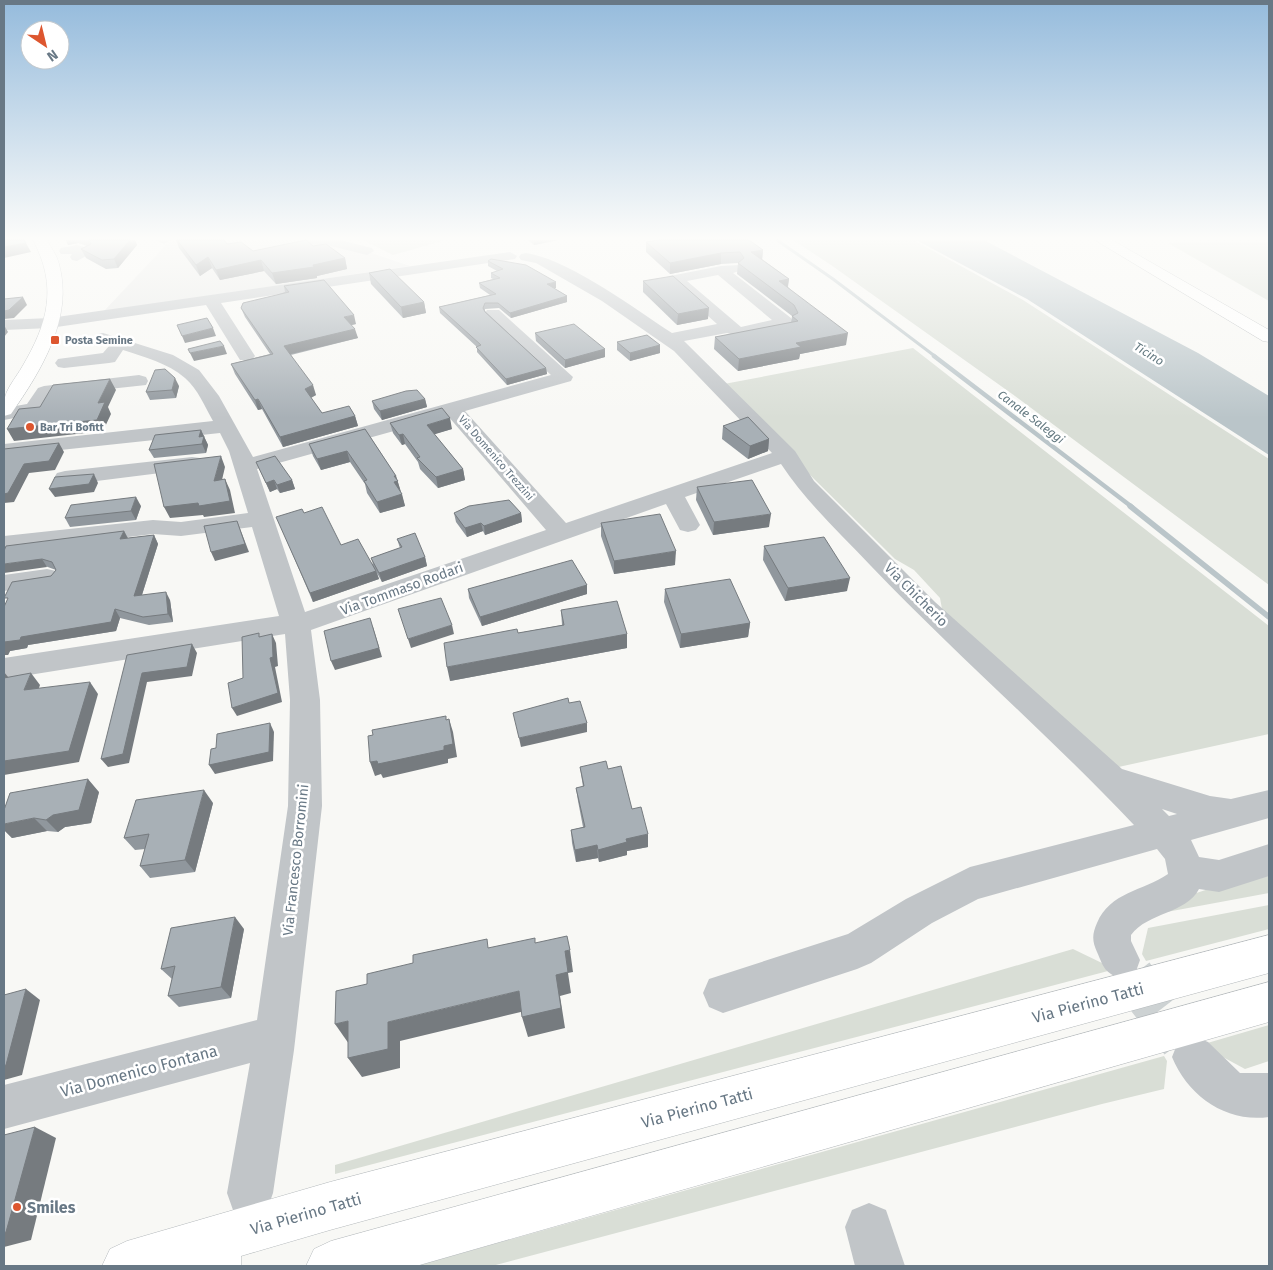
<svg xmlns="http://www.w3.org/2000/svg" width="1273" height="1270" viewBox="0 0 1273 1270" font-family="'Fira Sans',sans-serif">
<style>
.built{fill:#e8e9e8}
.green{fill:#d9ded6}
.water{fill:#bac5c9}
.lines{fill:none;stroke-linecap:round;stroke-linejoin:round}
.stream-far2{stroke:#bac5c9;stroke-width:3}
.stream-far1{stroke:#bac5c9;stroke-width:4.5}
.stream{stroke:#bac5c9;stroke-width:5.5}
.minor-tunnel{stroke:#cdd2d3;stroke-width:44;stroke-dasharray:44 22;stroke-linecap:butt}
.major-casing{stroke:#b4b9bc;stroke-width:1}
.highway-casing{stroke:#b4b8bb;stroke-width:1}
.minor{fill:#c1c5c8;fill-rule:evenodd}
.major{fill:#fff;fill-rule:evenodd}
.highway{fill:#fff;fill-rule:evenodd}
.wall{fill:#90979d}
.shaded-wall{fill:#767b7f}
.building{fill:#a8b0b6;stroke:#767b7f}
.poi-dot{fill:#dd562f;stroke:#fff;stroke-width:2}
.labels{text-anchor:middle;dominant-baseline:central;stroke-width:5;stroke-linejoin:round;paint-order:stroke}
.far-poi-label{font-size:11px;font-weight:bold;fill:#687885;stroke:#fff;text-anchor:start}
.far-street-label{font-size:11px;fill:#687885;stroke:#fff}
.far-water-label{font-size:12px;font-style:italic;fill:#637980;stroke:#fff}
.street-label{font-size:14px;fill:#687885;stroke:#fff}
.near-street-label{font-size:16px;fill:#687885;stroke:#fff}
.near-poi-label{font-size:16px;font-weight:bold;fill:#687885;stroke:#fff;text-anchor:start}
</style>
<rect width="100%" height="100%" fill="#f8f8f5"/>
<polygon class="built" points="176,240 302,241 368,252 410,266 104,311 169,242"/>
<g class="green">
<polygon points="363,240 446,240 393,255"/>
<polygon points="793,240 913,240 1023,300 1269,459 1269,585 1015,396 831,265"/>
<polygon points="1269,242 1269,301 1168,243"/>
<polygon points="913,348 1269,626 1269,734 1114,768 942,609 940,598 914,570 895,559 805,470 724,384"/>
<polygon points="1269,869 1269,893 1145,916 1142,911"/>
<polygon points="1269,905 1269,929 1146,961 1142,954 1148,928"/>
<polygon points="1073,949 1104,964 1108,971 335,1174 335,1165"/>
<polygon points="1269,1025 1269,1061 1245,1069 1208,1049 1204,1044"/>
<polygon points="1164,1056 1167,1061 1164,1089 1102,1104 492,1266 416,1266"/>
</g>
<polygon class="water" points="916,240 984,240 1198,353 1269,396 1269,455 1027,299"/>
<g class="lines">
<polyline class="stream-far2" points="777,240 833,279 936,357"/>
<polyline class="stream-far1" points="934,356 1132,507"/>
<polyline class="stream" points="1130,506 1269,617"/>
<polyline class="minor-tunnel" points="1132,976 1182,1041"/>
<defs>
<g id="major">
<path d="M33,240H47C51,248 57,255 59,264C74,318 41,371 11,414L4,416C2,392 10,387 22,367C48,323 58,287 33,240Z"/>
<polygon points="1269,935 1269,973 330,1230 241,1256 241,1266 102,1266 110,1249 127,1241 330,1182"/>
<polygon points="1269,982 1269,1022 416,1266 306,1266 314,1249 331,1241"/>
</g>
<polygon id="highway" points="1095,240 1112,240 1269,330 1269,342 1263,341"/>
</defs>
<use href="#major" class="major-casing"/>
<use href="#highway" class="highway-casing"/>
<g class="minor">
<polygon points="156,240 171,240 164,244"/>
<polygon points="298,240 340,240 372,248 374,251 367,255 331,246 305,244"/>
<polygon points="77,245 91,249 93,252 77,261 72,260 70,257 72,254 61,254 59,251 61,248"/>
<polygon points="510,252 517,256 515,259 221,303 255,356 252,360 240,360 206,305 50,328 4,330 4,320 50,318"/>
<path d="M526,253C568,259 635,309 672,333L717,324L670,282L667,279L670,276L721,266L739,265L741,268L739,271L733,273L791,318L793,322L791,326L742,337L727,333L684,341L795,451L814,481L935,602L1122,769L1210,796L1231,799L1269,790V818L1191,840L1199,857L1219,860L1269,844V876L1219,892L1199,889C1186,914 1148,912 1131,935V941L1140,960L1135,974L1121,979C1104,972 1104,968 1097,952C1092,941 1092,934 1097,923C1110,892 1143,891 1168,874L1165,859L1157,849L978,899L932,923L871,963L857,969L723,1013L709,1007L703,993L709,979L848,934L906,899L970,867L1134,825C1049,735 956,655 871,566C840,533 806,502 781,464L685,497L700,525L696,530L688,532L680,530L666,504L311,630L320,700L322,806L294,1050L273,1193L267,1210L250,1216L233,1210L227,1193L250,1063L4,1129V1085L257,1020L288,806L290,700L285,634L4,679V658L279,616L252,527L181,536L153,534L4,552V536L153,520L181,522L248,513L229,451L220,433L4,456V444L213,421C205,407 198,389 185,378C168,363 144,357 123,350L115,362L109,363L64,368L58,367L55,363L58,359L103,353L109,346L97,342L94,338L97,334L103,333L173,355L199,370L219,396L253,457L551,375L487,316L485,313L487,310H499L573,377L571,381L465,411L566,523L772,453L674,351L602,301L536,263L521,260L519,257L521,254ZM718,275L772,320L741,327L687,281ZM448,416L546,530L305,612L257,469ZM1162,809L1177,814L1169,816Z"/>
<polygon points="139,375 146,377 148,381 146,385 54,395 41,413 4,420 4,408 27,404 38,388 44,386"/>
<polygon points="192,457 200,458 203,463 200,468 65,485 57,483 54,478 57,473 65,471"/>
<polygon points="47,569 56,571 60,577 56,583 4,591 4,575"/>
<path d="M1193,1036L1208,1042L1240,1073H1269V1117C1226,1123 1188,1096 1172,1057L1178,1042Z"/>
<polygon points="869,1203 886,1210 905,1266 855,1266 845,1227 852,1210"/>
</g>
<use href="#major" class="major"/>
<use href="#highway" class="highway"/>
</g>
<g class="wall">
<polygon points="66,240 135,240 137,245 118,268 106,269 86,258 81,249 87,246 78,243 68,245"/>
<polygon points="176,240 224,240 227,244 253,251 313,246 345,258 347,269 317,276 317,278 276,284 264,271 220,280 212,268 200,276 179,248"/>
<polygon points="528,240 558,240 534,245"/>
<polygon points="646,242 763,250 762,259 789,279 788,287 846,345 800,354 799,359 738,371 714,349 715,337 791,323 792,316 737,274 738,263 721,264 670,274 646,252"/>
<polygon points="488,261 556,288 554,288 567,296 567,302 511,318 499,308 485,309 485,311 546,368 547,374 507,385 477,352 477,347 440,313 439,307 490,295 480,288 479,283 493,279 491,278 491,273 497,271 488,266"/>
<polygon points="369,273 424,302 426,313 403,318 371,284"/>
<polygon points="643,281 708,319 677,325 643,292"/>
<polygon points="284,286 356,324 351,325 358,338 291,355 316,395 311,398 322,413 355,416 358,426 283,447 262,409 258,410 235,374 231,364 270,354 245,317 241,308 285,292"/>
<polygon points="535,333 605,349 605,357 565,368 536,341"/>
<polygon points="617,342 660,345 660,353 630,361 617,350"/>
<polygon points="179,386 176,398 150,400 146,392"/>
<polygon points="425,399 427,407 382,420 374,409 372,401"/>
<polygon points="390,423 452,429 434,434 463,469 465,480 438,488 420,469 418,462 405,444 402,445 393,433"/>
<polygon points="723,426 769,439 768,451 748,459 722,439"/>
<polygon points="365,429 396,476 405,506 380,513 367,493 365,484 350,462 321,470 313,456 309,444"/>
<polygon points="201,430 208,445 206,453 154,458 149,450"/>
<polygon points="256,462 292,480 295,489 280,493 277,489 270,492"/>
<polygon points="697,487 769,527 713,535 696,500"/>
<polygon points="141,506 136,520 70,527 65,518"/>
<polygon points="304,513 341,545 373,564 371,558 400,548 397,539 425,557 427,566 382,582 377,573 379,579 313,602 280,525"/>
<polygon points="454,513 521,513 522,522 485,535 483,531 467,537 456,522"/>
<polygon points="601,523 675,565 614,574 601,536"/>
<polygon points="124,531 128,538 154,535 158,544 142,595 170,600 173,622 149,625 120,618 116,631 28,645 27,648 10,651 8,655 4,655 4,607 51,576 56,570 4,551"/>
<polygon points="764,546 847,591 785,601 763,560"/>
<polygon points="587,585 587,594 482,626 469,598 468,589"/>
<polygon points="665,589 750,623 748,637 680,648 664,602"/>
<polygon points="561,610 627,634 627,648 450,681 518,633 562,625"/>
<polygon points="580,767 608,769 632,809 648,847 627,851 627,855 599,862 598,858 576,862 572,843 571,830 583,827 578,801 576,788 583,787"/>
<polygon points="99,792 91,823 65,827 58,832 47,831 12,838 4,830"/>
<polygon points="213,803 195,872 150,878 140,866 145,849 135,850 124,838"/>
<polygon points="244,929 231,998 179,1007 168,996 172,979 161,969"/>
</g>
<g class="shaded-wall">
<polygon points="66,240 76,240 78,243 68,245"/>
<polygon points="130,240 135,240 137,245 118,268 114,259"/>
<polygon points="540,240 558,240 534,245 534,241"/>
<polygon points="26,243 31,252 4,258 4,247"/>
<polygon points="763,250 762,261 751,252"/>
<polygon points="721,253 721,264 670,274 670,263"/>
<polygon points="208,257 212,268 200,276 196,265"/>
<polygon points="345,258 347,269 317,276 317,278 276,284 272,273"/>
<polygon points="261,260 264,271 220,280 216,270"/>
<polygon points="789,279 787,290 779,281"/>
<polygon points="556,282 556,288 548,290 547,284"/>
<polygon points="567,296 567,302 511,318 510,313"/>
<polygon points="23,297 27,305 14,318 4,319 4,311"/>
<polygon points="424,302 426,313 403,318 401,307"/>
<polygon points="709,308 708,319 677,325 678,314"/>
<polygon points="354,315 356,324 347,326 344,317"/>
<polygon points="4,325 8,332 4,337"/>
<polygon points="213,328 216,336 185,343 182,336"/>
<polygon points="355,329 358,338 287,355 284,346"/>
<polygon points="848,333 846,345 800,354 799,359 738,371 739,359 796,343"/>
<polygon points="660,345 660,353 630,361 630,353"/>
<polygon points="224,346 227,354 194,361 190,353"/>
<polygon points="605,349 605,357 565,368 565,360"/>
<polygon points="546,368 547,374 507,385 506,379"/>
<polygon points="175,378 179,386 176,398 172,390"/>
<polygon points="110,379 116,390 108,407 111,414 103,431 14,441 7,429 98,403"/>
<polygon points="313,385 316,395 308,399 305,389"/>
<polygon points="258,399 262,409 258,410 255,400"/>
<polygon points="425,399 427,407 382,420 380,411"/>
<polygon points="355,416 358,426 283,447 280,437"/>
<polygon points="450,418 452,429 429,436 427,425"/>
<polygon points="201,430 208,445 206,453 199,437"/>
<polygon points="403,434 405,444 402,445 399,435"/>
<polygon points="769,439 768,451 748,459 750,446"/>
<polygon points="59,443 64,452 55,470 29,473 14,502 4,503 4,494 24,464"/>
<polygon points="347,451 350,462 321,470 317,459"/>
<polygon points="221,456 225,467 219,493 214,481"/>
<polygon points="463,469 465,480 438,488 436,477"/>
<polygon points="94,474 98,483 94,492 55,497 49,489"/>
<polygon points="394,476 396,476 401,492 394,482"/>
<polygon points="225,479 230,490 235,513 204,517 203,515 170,518 164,507"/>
<polygon points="274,480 277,489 270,492 266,483"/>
<polygon points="292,480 295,489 280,493 277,485"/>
<polygon points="402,494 405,506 380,513 377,502"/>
<polygon points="136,497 141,506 136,520 131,511"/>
<polygon points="521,513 522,522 485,535 484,526"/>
<polygon points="771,514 769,527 713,535 714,522"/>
<polygon points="237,521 249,552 215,561 211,552"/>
<polygon points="481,523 483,531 467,537 465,528"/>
<polygon points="124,531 128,539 120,539"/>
<polygon points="154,535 158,544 139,604 134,596"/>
<polygon points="676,551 675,565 614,574 614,561"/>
<polygon points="425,557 427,566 382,582 379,573"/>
<polygon points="42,559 47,567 4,573 4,564"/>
<polygon points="376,571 379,579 313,602 310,593"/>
<polygon points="850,578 847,591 785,601 788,588"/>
<polygon points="587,585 587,594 482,626 480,617"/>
<polygon points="166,592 170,600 173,622 168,614"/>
<polygon points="115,609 120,618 116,631 28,645 27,648 10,651 8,655 4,655 4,642"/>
<polygon points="750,623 748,637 680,648 681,634"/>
<polygon points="452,625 454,634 411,648 408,639"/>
<polygon points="373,627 382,657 335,670 331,661"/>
<polygon points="272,634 276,643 278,666 275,667 282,702 237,716 232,708 270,658"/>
<polygon points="627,634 627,648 450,681 447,667"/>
<polygon points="192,644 197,653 192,676 147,682 129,763 108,767 101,759 142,673"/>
<polygon points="4,672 13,683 4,704"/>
<polygon points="31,673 40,685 34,702 24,690"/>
<polygon points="90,682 98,694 79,762 4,775 4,761"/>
<polygon points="449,719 453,732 457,757 448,759 448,763 383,778 381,774 375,776 370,762 444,746"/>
<polygon points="270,723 274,732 273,761 215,774 209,765"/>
<polygon points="587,723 587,732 521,747 519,738"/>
<polygon points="88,779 99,792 91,823 65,827 58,832 46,820 53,815"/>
<polygon points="204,790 213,803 195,872 185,860"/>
<polygon points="34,818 47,831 12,838 4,830 4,824"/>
<polygon points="648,834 648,847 627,851 627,855 599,862 598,850 626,839"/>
<polygon points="597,845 598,858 576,862 575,850"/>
<polygon points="235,917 244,929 231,998 221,987"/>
<polygon points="570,950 573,972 568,973 571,993 560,996 565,1028 528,1037 522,1017 556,975 565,951"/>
<polygon points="26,989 40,1000 22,1075 4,1080 4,1066"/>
<polygon points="519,991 525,1011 400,1041 400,1068 362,1077 348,1058 388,1022"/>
<polygon points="348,1021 349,1044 335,1024"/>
<polygon points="35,1127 56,1138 31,1240 4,1247 4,1233"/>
</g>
<g class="building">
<polygon points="4,240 24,240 26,243 4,247"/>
<polygon points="89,240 130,240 114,259 102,260 81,249 91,244"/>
<polygon points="177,240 224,240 227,244 241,242 253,251 306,240 313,246 326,244 345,258 313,265 314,267 272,273 261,260 216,270 208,257 196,265"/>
<polygon points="658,240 749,240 763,250 751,252 789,279 779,281 848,333 796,343 801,347 739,359 715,337 798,321 792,316 798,313 794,305 738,263 744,258 740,252 721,253 670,263 646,242"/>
<polygon points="491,259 526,265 556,282 547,284 567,296 510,313 498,303 485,303 483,308 485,312 546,368 506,379 476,347 481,345 439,307 496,294 479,283 500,278 491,273 503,269 488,261"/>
<polygon points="390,269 424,302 401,307 369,273"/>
<polygon points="673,276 709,308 678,314 643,281"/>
<polygon points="324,280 354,315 344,317 355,329 284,346 313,385 305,389 322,413 349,406 355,416 280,437 258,399 255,400 231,364 273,354 241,308 243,303 289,292 284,286"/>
<polygon points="23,297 9,310 4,311 4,299"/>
<polygon points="207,318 213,328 182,336 177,325"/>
<polygon points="574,324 605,349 565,360 535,333"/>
<polygon points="647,335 660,345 630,353 617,342"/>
<polygon points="220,341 224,346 190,353 188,349"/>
<polygon points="165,369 175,378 172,390 146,392 155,370"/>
<polygon points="110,379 98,403 105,402 97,420 7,429 19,409 40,407 53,385"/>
<polygon points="417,390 425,399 380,411 372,401 406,391"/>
<polygon points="442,408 450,418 427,425 463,469 436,477 417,458 420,457 403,434 399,435 390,423"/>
<polygon points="748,417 769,439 750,446 723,426"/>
<polygon points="365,429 396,476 394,476 398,481 394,482 402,494 377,502 364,481 367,480 347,451 317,459 309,444"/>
<polygon points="201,430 199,437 204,436 202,444 149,450 155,435"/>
<polygon points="59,443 49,461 24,464 8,493 4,494 4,449"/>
<polygon points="221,456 214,481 225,479 230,501 199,506 198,503 164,507 154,464"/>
<polygon points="275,456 292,480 277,485 274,480 266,483 256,462"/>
<polygon points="94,474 89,484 49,489 55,477"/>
<polygon points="752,480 771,514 714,522 697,487"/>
<polygon points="136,497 131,511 65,518 71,505"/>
<polygon points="509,500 521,513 484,526 481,523 465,528 454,513 469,506"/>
<polygon points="322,507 341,545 358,539 376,571 310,593 276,517 302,509 304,513"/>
<polygon points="660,514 676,551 614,561 601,523"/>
<polygon points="237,521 245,544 211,552 204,526"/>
<polygon points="124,531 120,539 154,535 134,596 166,592 168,614 143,617 115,609 111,622 21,637 20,640 4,642 4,607 8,598 4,598 12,582 51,576 56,570 52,562 42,559 4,564 4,551 6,546"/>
<polygon points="415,533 425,557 379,573 371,558 402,547 397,539"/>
<polygon points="824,537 850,578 788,588 764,546"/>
<polygon points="572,560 587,585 480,617 468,589"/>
<polygon points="730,579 750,623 681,634 665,589"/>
<polygon points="441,598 452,625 408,639 398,609"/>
<polygon points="617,601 627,634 447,667 444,643 517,629 518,633 564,625 561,610"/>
<polygon points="370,618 379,648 331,661 324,631"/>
<polygon points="259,633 259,637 272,634 273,657 270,658 278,693 232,708 228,683 243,678 242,637"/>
<polygon points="192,644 187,667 142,673 123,754 101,759 127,655"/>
<polygon points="31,673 24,690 90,682 69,751 4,761 4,678"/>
<polygon points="568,698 569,703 580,701 587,723 519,738 513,713"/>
<polygon points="446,716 446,720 449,719 453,744 444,746 444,750 378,764 377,761 370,762 368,736 373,735 372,730"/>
<polygon points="270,723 269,752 209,765 211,749 216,748 217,734"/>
<polygon points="606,761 608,769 621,766 632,809 641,807 648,834 626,839 627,842 598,850 597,845 575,850 571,830 585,827 576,788 584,786 580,767"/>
<polygon points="88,779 79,810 53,815 46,820 34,818 4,824 4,810 10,793"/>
<polygon points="204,790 185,860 140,866 149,834 124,838 136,800"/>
<polygon points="235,917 221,987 168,996 175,966 161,969 171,928"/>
<polygon points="567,936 570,950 565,951 568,972 556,975 561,1008 522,1017 519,991 455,1006 388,1022 388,1049 348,1058 348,1021 335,1024 336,991 367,984 367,974 413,963 413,955 487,939 488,948 535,938 535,943"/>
<polygon points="26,989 6,1065 4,1066 4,995"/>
<polygon points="35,1127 6,1232 4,1233 4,1135"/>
</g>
<linearGradient id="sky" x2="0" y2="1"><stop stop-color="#95bbdc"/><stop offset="0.57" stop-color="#fcfcfa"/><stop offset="1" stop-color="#fcfcfa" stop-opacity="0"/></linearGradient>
<rect width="1273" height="418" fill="url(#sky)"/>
<g class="poi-dot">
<rect x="50" y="335" width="10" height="10" rx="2.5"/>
<circle cx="30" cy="427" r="5"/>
<circle cx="17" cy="1207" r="5"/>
</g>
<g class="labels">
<g class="far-poi-label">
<text x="65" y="340">Posta Semine</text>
<text x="40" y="427">Bar Tri Bofitt</text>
</g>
<g class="far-street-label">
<text transform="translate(496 458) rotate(49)">Via Domenico Trezzini</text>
</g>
<g class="far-water-label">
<text transform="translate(1149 354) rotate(32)">Ticino</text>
<text transform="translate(1031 417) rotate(37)">Canale Saleggi</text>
</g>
<g class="street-label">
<text transform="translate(402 589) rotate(-20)">Via Tommaso Rodari</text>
<text transform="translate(916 595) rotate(45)">Via Chicherio</text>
<text transform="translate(296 860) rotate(-84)">Via Francesco Borromini</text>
</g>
<g class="near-street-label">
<text transform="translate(1088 1003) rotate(-15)">Via Pierino Tatti</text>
<text transform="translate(139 1071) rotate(-15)">Via Domenico Fontana</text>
<text transform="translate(697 1108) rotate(-15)">Via Pierino Tatti</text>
<text transform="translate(306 1214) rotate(-16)">Via Pierino Tatti</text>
</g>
<g class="near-poi-label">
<text x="27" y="1207">Smiles</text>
</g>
</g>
<rect width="1273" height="1270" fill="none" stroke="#687885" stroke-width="10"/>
<g transform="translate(45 45) rotate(145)"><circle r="24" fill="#ffffff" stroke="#c3c9ce"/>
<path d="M0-4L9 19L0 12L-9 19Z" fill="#dd562f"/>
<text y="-8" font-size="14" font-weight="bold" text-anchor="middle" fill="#687885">N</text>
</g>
</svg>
